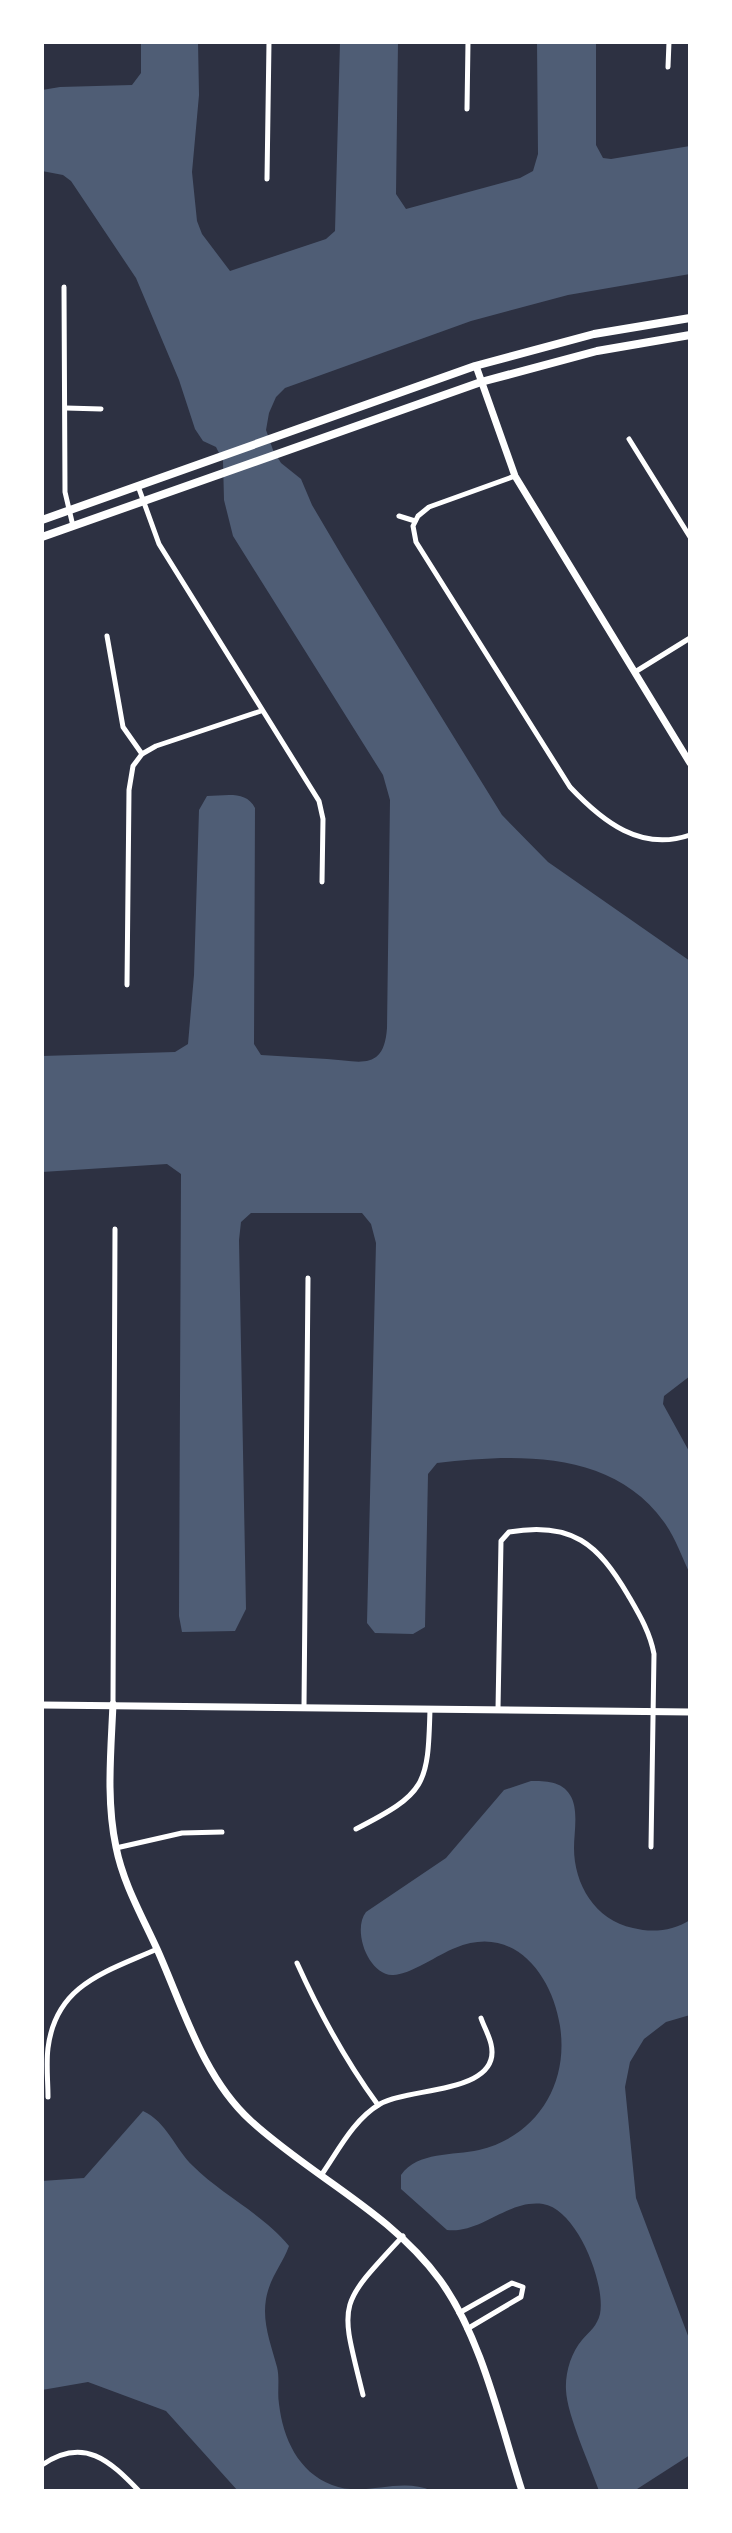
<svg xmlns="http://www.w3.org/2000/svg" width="732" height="2533" viewBox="0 0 732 2533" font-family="Karla,sans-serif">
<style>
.water{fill:#4f5d75}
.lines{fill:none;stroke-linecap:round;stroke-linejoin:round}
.minor{stroke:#fff;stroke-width:5}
.tertiary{stroke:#fff;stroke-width:7}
.secondary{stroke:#fff;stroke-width:8}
</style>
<rect width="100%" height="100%" fill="#2d3142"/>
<g class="water">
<path d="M141,42H198L199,95L192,172L197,221L202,234L230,271L326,239L335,231L340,42H398L396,194L406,209L520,178L533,171L538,154L537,42H596V145L603,158L611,159L690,146V274L568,295L471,321L285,388L276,397L269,413L266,430L273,450L281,463L301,479L312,505L345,561L502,815L548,862L690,961V1376L664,1396L663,1404L690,1453V1574C682,1557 675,1537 664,1522C612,1449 515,1454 437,1463L428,1474L425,1627L413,1634L375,1633L367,1623L376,1243L371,1224L362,1213H251L241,1222L239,1240L246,1609L235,1631L182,1632L179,1616L181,1174L167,1164L42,1172V1056L175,1052L188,1044L194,975L199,810L207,796C225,796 246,790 255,808L254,1044L261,1055C283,1056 305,1058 327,1059C359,1061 384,1072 387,1028L390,800L383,775L233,536L224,500L223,461L216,447L203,441L195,429L179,380L136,278L71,181L63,175L42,171V90L60,87L132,85L141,73Z"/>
<path d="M531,1781C545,1781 562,1781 570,1795C579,1809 574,1832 574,1848C574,1884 595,1920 633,1928C652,1933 673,1931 690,1920V2015L666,2022L644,2039L630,2062L625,2087L636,2198L690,2341V2455L634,2491H599C590,2465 567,2415 566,2390C565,2373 571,2353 582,2340C590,2331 597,2326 600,2314C606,2284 577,2209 543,2204C508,2199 481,2234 447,2230L401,2189V2175C418,2151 453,2156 479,2150C537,2136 569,2084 560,2026C552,1975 514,1923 455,1948C439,1954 408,1976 392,1975C368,1974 352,1930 366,1912L446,1858L504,1790Z"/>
<path d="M143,2111C167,2122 175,2149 193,2166C222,2195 263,2214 289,2246C282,2265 270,2277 266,2299C262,2323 271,2344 277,2367C280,2379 277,2392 279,2404C283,2438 298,2472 332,2485C365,2498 400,2476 432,2491H238L166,2411L88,2382L42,2390V2181L84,2178Z"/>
</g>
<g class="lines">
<g class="minor">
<polyline points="668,67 669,42"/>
<polyline points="467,109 468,42"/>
<polyline points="267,179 269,42"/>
<polyline points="64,287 65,492 73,526"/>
<polyline points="66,408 101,409"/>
<polyline points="629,439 690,537"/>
<path d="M515,476L429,507L418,516L413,526L416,542L570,787C603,822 641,852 690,835"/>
<polyline points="138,486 159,544 319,801 323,819 322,882"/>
<polyline points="399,516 415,521"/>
<polyline points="107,636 123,727 142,754"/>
<polyline points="635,672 690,638"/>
<polyline points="127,985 129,790 133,766 142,754 156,746 261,711"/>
<polyline points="113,1704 115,1229"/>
<polyline points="304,1706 308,1278"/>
<path d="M498,1709L501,1541L509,1532C572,1521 598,1544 628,1595C639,1614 650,1632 654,1654L651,1847"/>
<path d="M356,1829C426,1793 428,1786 430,1709"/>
<polyline points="116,1848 182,1833 222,1832"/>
<path d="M297,1963C320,2014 345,2060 378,2105"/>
<path d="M48,2097C48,2081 46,2064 48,2048C56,1984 106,1972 157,1949"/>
<path d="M322,2174C338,2151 354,2119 380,2104C409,2087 503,2094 491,2044C489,2035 484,2027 481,2018"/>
<polyline points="459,2313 512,2283 523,2287 521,2297 467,2329"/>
<path d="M363,2395C340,2301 336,2308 403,2236"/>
<path d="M42,2465C84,2436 110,2461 139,2491"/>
</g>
<g class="tertiary">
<polyline points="476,366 515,476 690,763"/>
<path d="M113,1704C111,1751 106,1800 116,1847C123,1883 142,1916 157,1949C183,2007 203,2077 250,2120C312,2177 389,2211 440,2280C482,2338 500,2423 522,2491"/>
<polyline points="42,1705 690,1712"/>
</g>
<g class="secondary">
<polyline points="42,520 475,366 594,334 690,318"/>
<polyline points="42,537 481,382 597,351 690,335"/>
</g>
</g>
<rect width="732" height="2533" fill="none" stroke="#ffffff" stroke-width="88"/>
</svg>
